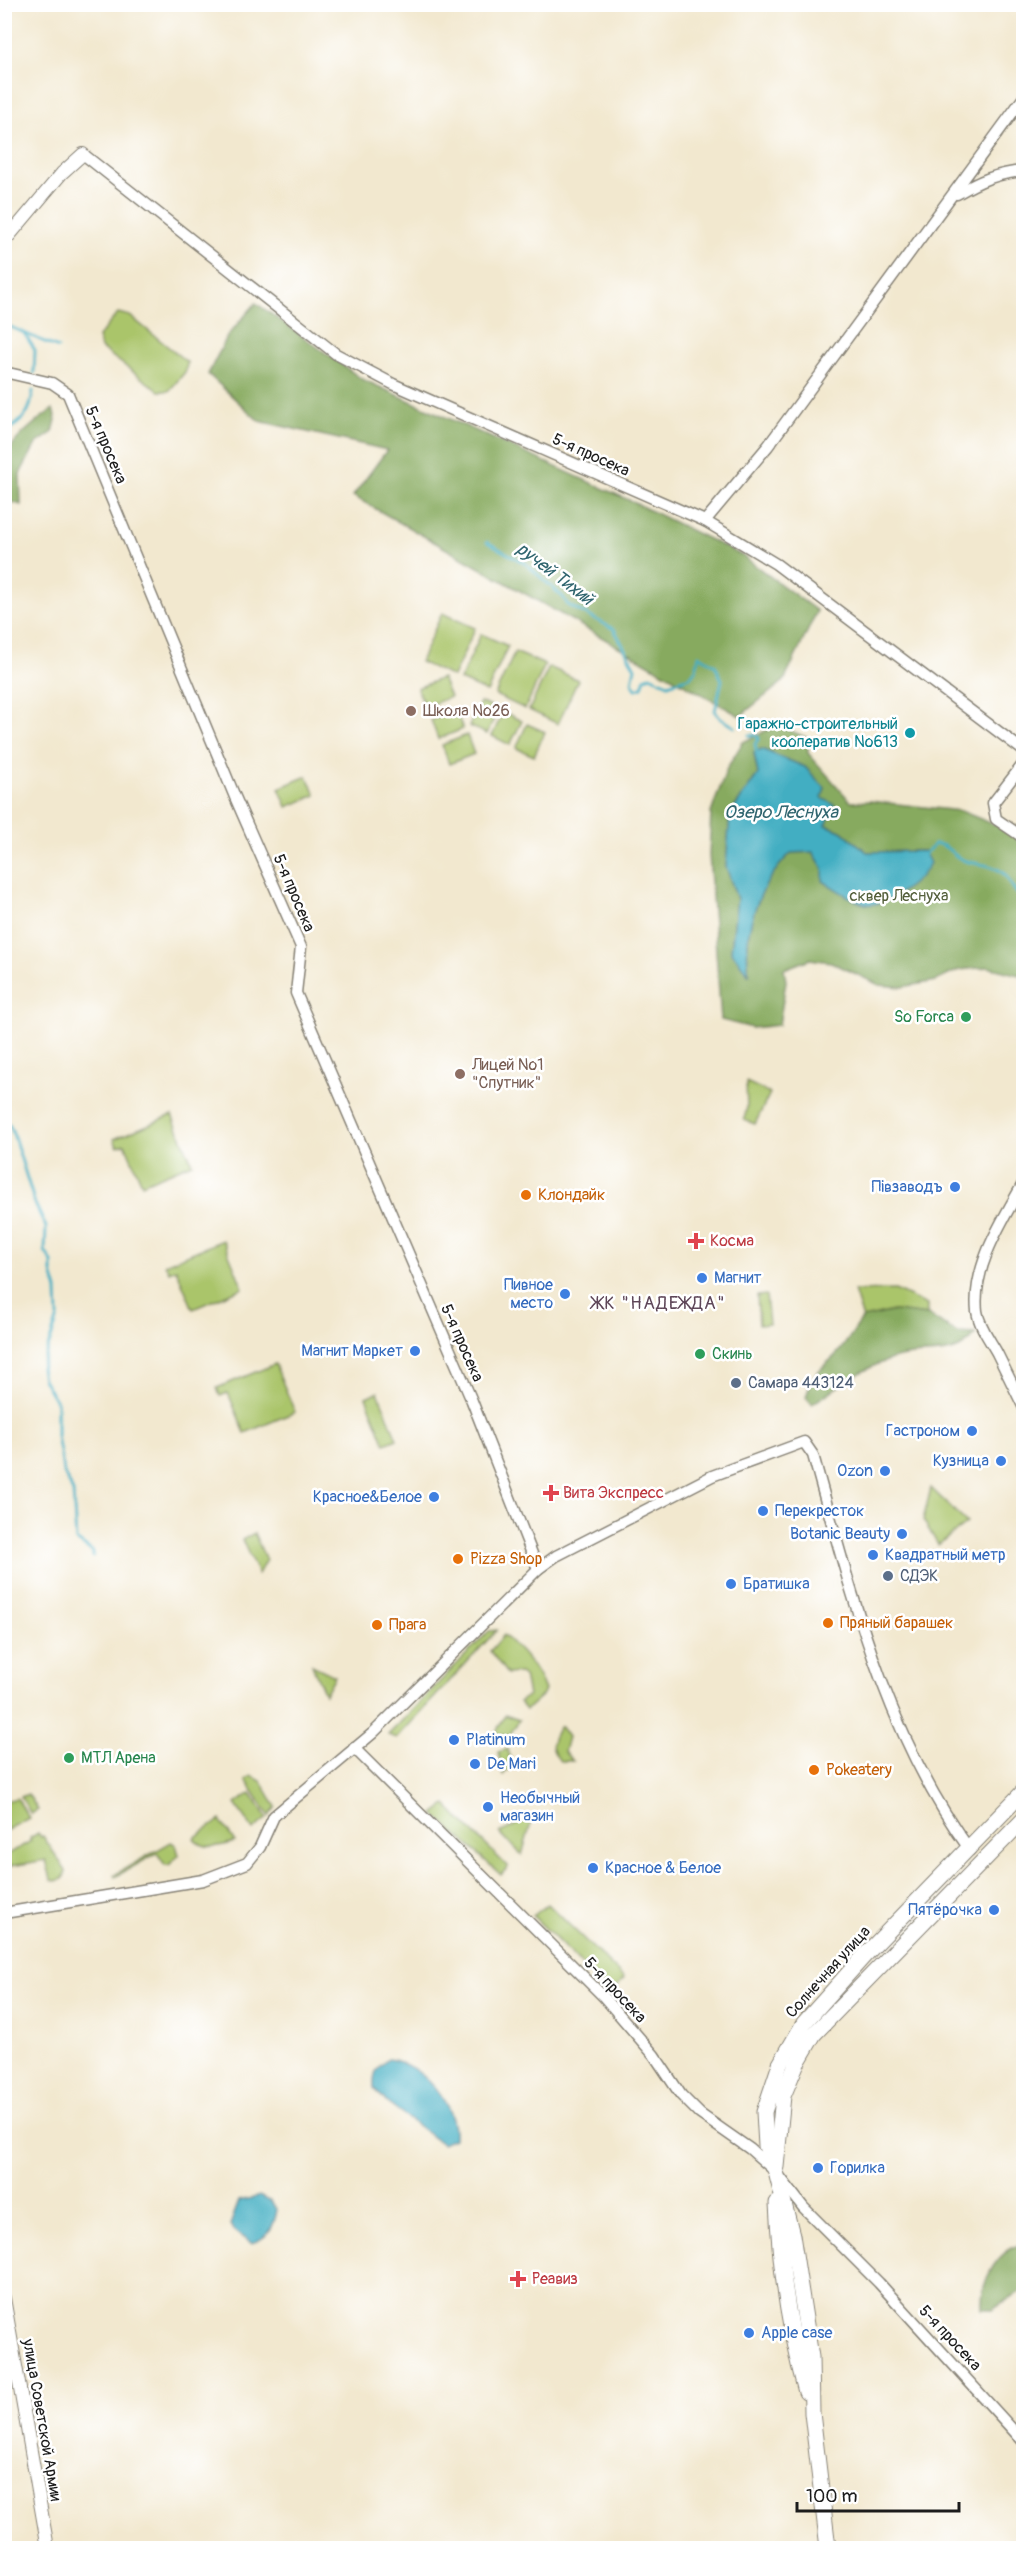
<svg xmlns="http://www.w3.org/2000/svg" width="1028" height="2553" viewBox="0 0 1028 2553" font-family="Pangolin,sans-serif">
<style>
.green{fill:#aac56b;stroke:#637044;stroke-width:1.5}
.forest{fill:#87aa5f;stroke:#52633e;stroke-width:1.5;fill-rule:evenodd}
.water{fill:#43aec2;stroke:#30656f;stroke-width:1.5}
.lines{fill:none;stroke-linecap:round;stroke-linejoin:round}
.stream{stroke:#43aec2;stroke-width:3}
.minor-casing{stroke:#878276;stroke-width:13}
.tertiary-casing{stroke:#878276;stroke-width:14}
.secondary-casing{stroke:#878276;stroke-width:17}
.minor{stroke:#fff;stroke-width:10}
.tertiary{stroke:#fff;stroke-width:12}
.secondary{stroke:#fff;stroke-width:15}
.education-dot{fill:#8d6e63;stroke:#fff;stroke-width:2}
.culture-dot{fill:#0f9aa8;stroke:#fff;stroke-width:2}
.leisure-dot{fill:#2e9e5b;stroke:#fff;stroke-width:2}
.shop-dot{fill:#3f7fe0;stroke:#fff;stroke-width:2}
.food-dot{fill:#e8710a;stroke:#fff;stroke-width:2}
.health-dot{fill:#e0444e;stroke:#fff;stroke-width:2}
.service-dot{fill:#5c6f8a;stroke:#fff;stroke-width:2}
.labels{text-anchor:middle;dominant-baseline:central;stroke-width:5;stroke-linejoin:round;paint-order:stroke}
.street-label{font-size:16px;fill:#1c1c1c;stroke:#fff}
.education-label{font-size:16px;fill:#785e54;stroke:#fff;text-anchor:start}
.culture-label{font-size:16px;fill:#0d838f;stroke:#fff;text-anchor:end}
.park-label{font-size:16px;fill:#55603c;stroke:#fff}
.leisure-label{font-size:16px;fill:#27864d;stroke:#fff;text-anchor:start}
.shop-label{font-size:16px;fill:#366cbe;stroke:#fff;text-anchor:start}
.food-label{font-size:16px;fill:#c56008;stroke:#fff;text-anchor:start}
.health-label{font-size:16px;fill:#be3a42;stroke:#fff;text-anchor:start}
.service-label{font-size:16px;fill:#4e5e75;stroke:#fff;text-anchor:start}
.water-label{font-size:18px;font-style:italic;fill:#30656f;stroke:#fff}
.neighbourhood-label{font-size:18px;letter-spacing:1.5px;fill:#5e4658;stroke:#fff}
</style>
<rect width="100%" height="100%" fill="#fff"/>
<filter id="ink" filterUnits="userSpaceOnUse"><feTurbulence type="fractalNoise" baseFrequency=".0167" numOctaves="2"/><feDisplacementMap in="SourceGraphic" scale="12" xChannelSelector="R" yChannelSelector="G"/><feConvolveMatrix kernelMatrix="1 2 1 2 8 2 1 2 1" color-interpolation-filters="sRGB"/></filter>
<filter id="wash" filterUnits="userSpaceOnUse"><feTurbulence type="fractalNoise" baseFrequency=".008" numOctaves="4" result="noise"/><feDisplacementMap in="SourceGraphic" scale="24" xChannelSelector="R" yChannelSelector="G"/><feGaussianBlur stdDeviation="1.35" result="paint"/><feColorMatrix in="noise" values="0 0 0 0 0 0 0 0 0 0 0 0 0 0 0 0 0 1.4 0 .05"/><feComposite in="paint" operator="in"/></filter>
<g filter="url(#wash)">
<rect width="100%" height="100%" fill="#f2e8cf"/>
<g class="green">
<polygon points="118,313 130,316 187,362 186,371 169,391 159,391 101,348 98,337"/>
<polygon points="442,613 475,628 453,677 420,662"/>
<polygon points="481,634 508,646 487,692 460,680"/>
<polygon points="515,652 545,665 525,709 495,695"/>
<polygon points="549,667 578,680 558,724 529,710"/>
<polygon points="442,678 450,697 425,707 417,688"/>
<polygon points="480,702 498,710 487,734 469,726"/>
<polygon points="455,710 463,729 438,739 431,720"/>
<polygon points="503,712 522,721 510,745 492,736"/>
<polygon points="527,724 545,732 534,756 516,748"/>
<polygon points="467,735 474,754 449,764 442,745"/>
<polygon points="307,776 316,795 287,807 279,788"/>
<polygon points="746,1082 770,1093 755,1124 744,1120 747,1107"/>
<polygon points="172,1115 192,1163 142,1184 125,1144 117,1146 114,1139"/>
<polygon points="223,1240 243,1288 193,1309 176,1269 169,1272 165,1264"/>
<polygon points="895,1290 927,1305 927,1315 893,1311 863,1319 854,1291"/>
<polygon points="766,1295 769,1324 759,1325 757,1296"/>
<polygon points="275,1364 295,1412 245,1433 228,1393 220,1396 217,1388"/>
<polygon points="378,1392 397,1439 385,1444 366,1397"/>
<polygon points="931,1488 967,1523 938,1545 923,1520"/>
<polygon points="254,1533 266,1560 258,1574 242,1540"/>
<polygon points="497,1630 397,1738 388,1735 489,1631"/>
<path d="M504,1635C522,1652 536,1666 545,1690L543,1695L526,1710L519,1702L528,1696L524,1676L520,1673L507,1674L490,1651Z"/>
<polygon points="312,1665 335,1676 325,1694"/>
<polygon points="505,1715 519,1720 509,1736 495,1734"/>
<path d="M560,1726L568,1737L564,1752L573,1761H560C549,1748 550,1740 560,1726Z"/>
<polygon points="508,1749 512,1765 503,1775 498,1752"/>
<polygon points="252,1776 261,1781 276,1807 269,1816 246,1780"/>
<polygon points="251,1793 267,1818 253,1830 235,1804"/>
<polygon points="28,1794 38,1810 31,1814 21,1797"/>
<polygon points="17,1798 29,1818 5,1831 5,1801"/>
<polygon points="446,1805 508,1867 501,1875 434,1814"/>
<polygon points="533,1816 522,1855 500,1833"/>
<path d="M220,1820L235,1842C222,1846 202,1851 194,1838Z"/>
<polygon points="38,1833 41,1837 43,1836 66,1871 63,1879 55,1881 51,1879 46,1860 5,1867 5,1856 31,1841 30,1838"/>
<polygon points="171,1842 176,1845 179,1855 169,1865 165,1865 157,1853 115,1877 114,1875"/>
<polygon points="548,1904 624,1978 614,1991 605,1988 533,1916"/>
</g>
<g class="forest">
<polygon points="256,303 362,379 631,501 741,555 817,611 784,681 740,716 353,496 387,450 259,421 208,374 228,335"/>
<path d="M53,409L56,420L53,432L36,444L20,474L21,505L5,500C4,488 2,473 4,461C8,443 38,419 53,409Z"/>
<path d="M777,725L808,738V753L851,802L870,801L961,811L1013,832L1023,850V976L988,967L959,970L936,981L902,987L879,985L831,962L810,959L784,969L786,981L779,1025L752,1028L721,1020L709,855L711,813L727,768L743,742ZM761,749L805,767L822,798L826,825L843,832L867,852L924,851L823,868L813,852L791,853C759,884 742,929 749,973L731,950L737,899L726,866L730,814L758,774L754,753Z"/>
<path d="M895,1311L928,1315L957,1333L976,1334C954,1362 927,1349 896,1358C865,1366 838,1387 812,1404L806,1397C815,1364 829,1367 844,1345C851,1336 856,1327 863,1318Z"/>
<path d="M1023,2244V2290L993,2309H982C980,2283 996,2250 1023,2244Z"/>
</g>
<g class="water">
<path d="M761,749L805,767L825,788L822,798L835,805L826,825L843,832L867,852L924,851L930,863C922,880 886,908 865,904C854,902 833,887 823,881V868L813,852L791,853C758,885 742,930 749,975L731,951L737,899L726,866L730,814L758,774L754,753Z"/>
<path d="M388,2059C422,2064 457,2104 454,2139L442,2144L387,2103L374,2088C373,2073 376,2068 388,2059Z"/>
<path d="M260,2196L270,2201L277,2210C274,2227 268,2239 251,2243L235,2231L230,2225L239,2201Z"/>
</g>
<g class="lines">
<g class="stream">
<polyline points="4,324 58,348"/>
<polyline points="24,333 35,350 34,373"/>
<path d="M4,433C23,421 31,413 33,391"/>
<polyline points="487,542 526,564 563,597 568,605 614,629 635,668 632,682 636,689 642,687 645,678 650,676 668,684 690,677 696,669 699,655 715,665 722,680 715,711 720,718 735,727"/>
<polyline points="749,735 756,735 759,738 755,744 757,754"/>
<path d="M923,855L935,844C948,844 951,855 963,860C976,865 991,863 1003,873C1011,880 1013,894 1024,898"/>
<polyline points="4,1116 12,1130 35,1204 46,1227 45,1251 52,1262 52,1273 57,1290 58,1317 41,1368 43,1379 57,1403 57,1436 64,1473 73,1492 76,1540 93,1552 93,1556"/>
</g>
</g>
</g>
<g filter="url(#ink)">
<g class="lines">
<defs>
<g id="minor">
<polyline points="83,154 336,354 393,384 705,521 776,564 1024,751"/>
<path d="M957,194C979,181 997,173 1024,171"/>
<polyline points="4,372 52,383 68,394 235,797 301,947 296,993 472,1401 538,1569"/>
<polyline points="705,521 768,446 1024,97"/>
<polyline points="1024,763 993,803 996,819 1024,838"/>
<path d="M1024,1182C1003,1220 972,1266 977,1311C979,1326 990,1340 997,1353C1006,1371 1015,1390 1024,1408"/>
<polyline points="354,1748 604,1997 654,2055 681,2095 700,2114 750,2149 776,2172 803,2207 879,2283 1024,2442"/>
<path d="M4,1913L203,1880L247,1863L260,1847L274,1816L373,1733L538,1569L556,1556L712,1476L804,1442L813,1455C851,1591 885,1734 970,1850"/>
</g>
<g id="tertiary">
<polyline points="4,242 62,173 83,154"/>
<polyline points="4,2298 48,2548"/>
</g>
<g id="secondary">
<polyline points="776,2167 783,2096 796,2065 814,2034 1024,1819"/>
<path d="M777,2203C780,2266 789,2331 806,2392"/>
<polyline points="828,2548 812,2413 811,2357 792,2235 776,2172 766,2146 764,2112 780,2064 804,2023 864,1956 1024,1791"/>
</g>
</defs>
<use href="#minor" class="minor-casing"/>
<use href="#tertiary" class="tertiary-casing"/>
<use href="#secondary" class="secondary-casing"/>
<use href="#minor" class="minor"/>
<use href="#tertiary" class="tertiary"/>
<use href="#secondary" class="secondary"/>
</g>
</g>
<g class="education-dot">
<circle cx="411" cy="711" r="6"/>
<circle cx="460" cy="1074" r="6"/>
</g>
<circle class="culture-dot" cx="910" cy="733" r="6"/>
<g class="leisure-dot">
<circle cx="966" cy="1017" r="6"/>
<circle cx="700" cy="1354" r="6"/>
<circle cx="69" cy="1758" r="6"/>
</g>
<g class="shop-dot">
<circle cx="955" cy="1187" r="6"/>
<circle cx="702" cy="1278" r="6"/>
<circle cx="565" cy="1294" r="6"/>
<circle cx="415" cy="1351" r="6"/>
<circle cx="972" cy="1431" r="6"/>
<circle cx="1001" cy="1461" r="6"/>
<circle cx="885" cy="1471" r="6"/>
<circle cx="434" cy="1497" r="6"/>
<circle cx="763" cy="1511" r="6"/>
<circle cx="902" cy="1534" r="6"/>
<circle cx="873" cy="1555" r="6"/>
<circle cx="731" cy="1584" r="6"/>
<circle cx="454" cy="1740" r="6"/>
<circle cx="475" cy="1764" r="6"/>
<circle cx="488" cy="1807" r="6"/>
<circle cx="593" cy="1868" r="6"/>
<circle cx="994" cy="1910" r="6"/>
<circle cx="818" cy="2168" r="6"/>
<circle cx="749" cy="2333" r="6"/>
</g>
<g class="food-dot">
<circle cx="526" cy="1195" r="6"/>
<circle cx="458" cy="1559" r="6"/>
<circle cx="828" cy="1623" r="6"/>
<circle cx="377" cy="1625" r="6"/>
<circle cx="814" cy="1770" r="6"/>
</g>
<g class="health-dot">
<path d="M693 1232h6v6h6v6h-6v6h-6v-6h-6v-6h6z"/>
<path d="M548 1484h6v6h6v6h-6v6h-6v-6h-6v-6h6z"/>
<path d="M515 2270h6v6h6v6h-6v6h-6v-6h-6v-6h6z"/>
</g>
<g class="service-dot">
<circle cx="736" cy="1383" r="6"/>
<circle cx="888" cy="1576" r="6"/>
</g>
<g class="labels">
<g class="street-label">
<text transform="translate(106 445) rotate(67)">5-я просека</text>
<text transform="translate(591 455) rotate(24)">5-я просека</text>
<text transform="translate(294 893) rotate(67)">5-я просека</text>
<text transform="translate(462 1343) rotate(66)">5-я просека</text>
<text transform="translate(828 1972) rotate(-48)">Солнечная улица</text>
<text transform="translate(615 1990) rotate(47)">5-я просека</text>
<text transform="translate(950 2338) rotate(47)">5-я просека</text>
<text transform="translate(42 2420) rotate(80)">улица Советской Армии</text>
</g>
<g class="education-label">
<text x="423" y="711">Школа №26</text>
<text x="472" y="1065">Лицей №1<tspan x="472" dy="18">"Спутник"</tspan></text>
</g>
<g class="culture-label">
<text x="898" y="724">Гаражно-строительный<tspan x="898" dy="18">кооператив №613</tspan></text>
</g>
<g class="park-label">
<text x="899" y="896">сквер Леснуха</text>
</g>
<g class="leisure-label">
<text x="954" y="1017" text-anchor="end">So Forca</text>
<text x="712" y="1354">Скинь</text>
<text x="81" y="1758">МТЛ Арена</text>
</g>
<g class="shop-label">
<text x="943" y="1187" text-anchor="end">Пiвзаводъ</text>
<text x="714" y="1278">Магнит</text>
<text x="553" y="1285" text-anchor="end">Пивное<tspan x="553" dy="18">место</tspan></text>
<text x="403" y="1351" text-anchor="end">Магнит Маркет</text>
<text x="960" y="1431" text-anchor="end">Гастроном</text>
<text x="989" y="1461" text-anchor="end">Кузница</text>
<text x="873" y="1471" text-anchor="end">Ozon</text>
<text x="422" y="1497" text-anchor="end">Красное&amp;Белое</text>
<text x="775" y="1511">Перекресток</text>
<text x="890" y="1534" text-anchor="end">Botanic Beauty</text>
<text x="885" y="1555">Квадратный метр</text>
<text x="743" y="1584">Братишка</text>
<text x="466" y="1740">Platinum</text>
<text x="487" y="1764">De Mari</text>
<text x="500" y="1798">Необычный<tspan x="500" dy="18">магазин</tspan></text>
<text x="605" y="1868">Красное &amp; Белое</text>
<text x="982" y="1910" text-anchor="end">Пятёрочка</text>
<text x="830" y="2168">Горилка</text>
<text x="761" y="2333">Apple case</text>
</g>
<g class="food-label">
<text x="538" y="1195">Клондайк</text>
<text x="470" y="1559">Pizza Shop</text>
<text x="840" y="1623">Пряный барашек</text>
<text x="389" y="1625">Прага</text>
<text x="826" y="1770">Pokeatery</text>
</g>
<g class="health-label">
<text x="710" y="1241">Косма</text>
<text x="563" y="1493">Вита Экспресс</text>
<text x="532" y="2279">Реавиз</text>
</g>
<g class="service-label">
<text x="748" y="1383">Самара 443124</text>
<text x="900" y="1576">СДЭК</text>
</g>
<g class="water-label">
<text transform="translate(555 574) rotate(37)">ручей Тихий</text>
<text x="781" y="812">Озеро Леснуха</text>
</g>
<g class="neighbourhood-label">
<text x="659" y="1303">ЖК "НАДЕЖДА"</text>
</g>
</g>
<rect width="1028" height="2553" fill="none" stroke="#fff" stroke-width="24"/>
<path d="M797 2502v9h162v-9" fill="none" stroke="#1c1c1c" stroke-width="3"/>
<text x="806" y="2502" font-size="18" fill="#1c1c1c" stroke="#ffffff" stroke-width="4.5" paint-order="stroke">100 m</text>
</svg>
